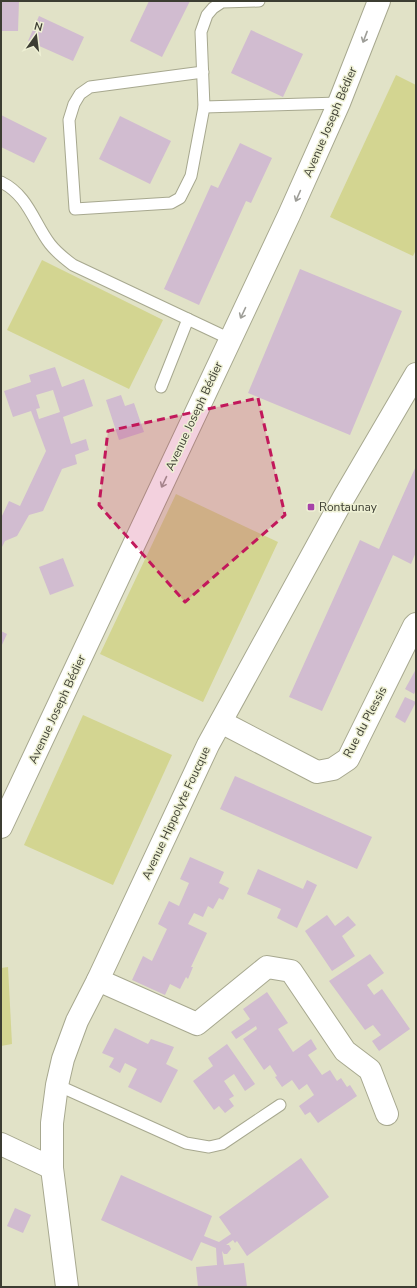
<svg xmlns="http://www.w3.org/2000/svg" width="417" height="1288" viewBox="0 0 417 1288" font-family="'Nunito Sans',sans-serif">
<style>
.pitch{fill:#d3d591}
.building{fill:#d1bcd0;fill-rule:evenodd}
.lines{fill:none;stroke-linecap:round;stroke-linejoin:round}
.lane-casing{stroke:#a7a88f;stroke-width:13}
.street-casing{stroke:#a7a88f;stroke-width:24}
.secondary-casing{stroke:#a7a88f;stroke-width:24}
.lane{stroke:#fff;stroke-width:11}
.street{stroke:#fff;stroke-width:22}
.secondary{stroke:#fff;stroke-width:22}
.oneway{stroke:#9e9e98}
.marked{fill:#c2185b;fill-opacity:0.2;stroke:#c2185b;stroke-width:3;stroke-dasharray:8 5;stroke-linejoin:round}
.poi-dot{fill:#a642a8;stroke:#eef0d4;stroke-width:1.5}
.labels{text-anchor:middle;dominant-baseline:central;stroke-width:3;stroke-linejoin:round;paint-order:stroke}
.street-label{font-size:12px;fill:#3c3d32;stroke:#eef0d4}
.poi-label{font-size:12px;fill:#3c3d32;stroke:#eef0d4;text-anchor:start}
</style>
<rect width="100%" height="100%" fill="#e1e2c7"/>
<g class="pitch">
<polygon points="396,75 416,85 416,250 413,256 330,217"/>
<polygon points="42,260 163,320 129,389 7,330"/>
<polygon points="176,494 278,542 203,702 100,654"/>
<polygon points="83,715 172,755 113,885 24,845"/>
<polygon points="8,967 12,1044 1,1046 1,968"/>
</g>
<g class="building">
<polygon points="1,1 19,1 18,31 1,31"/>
<polygon points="149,1 190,1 162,57 130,41"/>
<polygon points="39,16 84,37 73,61 28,41"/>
<polygon points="251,30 303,54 283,97 231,73"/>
<polygon points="1,115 47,138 34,163 1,147"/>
<polygon points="120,116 171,141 150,184 99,159"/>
<polygon points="240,143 272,158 251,203 246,201 199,305 164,289 211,185 218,188"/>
<polygon points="300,269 402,311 350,435 248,393"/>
<path d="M55,367L62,387L84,379L93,406L63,417L71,444L86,439L89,450L75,455L77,464L62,469L43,511L29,515L17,536L5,541L1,549V518L9,501L20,506L46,451L31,411L13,417L4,391L31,382L29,375ZM53,390L60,412L39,419L36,409L40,408L36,395Z"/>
<polygon points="121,395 125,406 134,403 144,432 119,440 106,400"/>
<polygon points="416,466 416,552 411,564 393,555 322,711 289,697 360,540 379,549"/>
<polygon points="63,558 74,586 50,595 39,567"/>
<polygon points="1,631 7,634 1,647"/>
<polygon points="416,669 416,690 414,694 405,689"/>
<polygon points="405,697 416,702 405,723 395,717"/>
<polygon points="235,776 372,837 357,869 220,809"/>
<polygon points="190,857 224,872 219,883 229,888 223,900 219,898 213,909 208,906 203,917 194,913 188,924 207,933 191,967 193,967 188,979 186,977 180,989 170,984 165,995 132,980 143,956 152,961 167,929 158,924 169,901 179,906 189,883 180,879"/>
<polygon points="258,869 303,889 307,880 317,885 297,928 277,918 281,909 247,894"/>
<polygon points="327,915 335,926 348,916 356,925 342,936 355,956 332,971 305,931"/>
<polygon points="370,954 384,973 367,985 374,995 382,989 410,1029 379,1051 372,1041 381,1035 373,1025 365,1030 329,981"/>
<polygon points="267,992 288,1023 278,1029 293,1052 311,1039 317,1049 308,1055 322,1075 330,1070 337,1081 341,1078 347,1087 350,1085 357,1096 318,1123 310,1112 305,1115 299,1106 314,1095 307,1084 299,1090 292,1080 282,1087 275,1077 277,1076 270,1065 264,1070 243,1039 257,1029 256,1026 236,1039 231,1032 250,1019 243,1009"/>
<polygon points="115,1028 148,1044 151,1039 174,1047 166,1064 178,1070 161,1103 128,1087 137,1069 125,1063 120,1073 109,1067 114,1058 102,1053"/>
<polygon points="227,1044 255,1084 245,1091 234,1074 224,1081 234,1096 229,1099 234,1106 225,1113 219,1106 214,1110 193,1081 213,1066 208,1058"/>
<polygon points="301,1158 329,1197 247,1256 237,1241 235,1243 233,1240 226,1245 229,1245 231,1249 227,1254 224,1254 222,1251 224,1265 244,1263 247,1287 198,1287 196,1267 217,1265 216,1248 201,1242 192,1261 101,1220 121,1175 212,1216 204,1236 219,1242 231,1234 219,1217"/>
<polygon points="15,1208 31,1215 23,1233 7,1226"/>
</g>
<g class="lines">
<defs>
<g id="lane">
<polyline points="259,1 222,2 213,8 207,15 201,32 204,107 339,103"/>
<polyline points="203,72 90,87 80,94 74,104 69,120 75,209 171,203 180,198 191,176 204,107"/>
<path d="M1,182C28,195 34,223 50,244C57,253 65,259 73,265L230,339"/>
<polyline points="161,387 188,319"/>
<polyline points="57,1085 186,1143 209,1147 222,1144 280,1105"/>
</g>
<g id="street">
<polyline points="221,722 317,772 333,769 348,759 414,626 416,624"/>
<polyline points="1,827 289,215 339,103 379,1"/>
<polyline points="98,980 197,1024 267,967 291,971 345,1051 370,1070 387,1114"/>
<polyline points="1,1144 52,1168"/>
</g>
<polyline id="secondary" points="67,1287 52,1168 52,1123 57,1085 63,1059 77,1021 98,980 208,745 344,497 416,374"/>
</defs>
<use href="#lane" class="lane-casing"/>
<use href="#street" class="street-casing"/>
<use href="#secondary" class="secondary-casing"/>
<use href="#lane" class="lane"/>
<use href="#street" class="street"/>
<use href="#secondary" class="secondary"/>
</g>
<defs><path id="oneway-shaft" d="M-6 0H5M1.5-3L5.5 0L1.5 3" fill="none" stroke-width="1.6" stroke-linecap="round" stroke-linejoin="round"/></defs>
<g class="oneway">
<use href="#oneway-shaft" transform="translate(365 37) rotate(111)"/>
<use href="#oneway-shaft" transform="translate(298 196) rotate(114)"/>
<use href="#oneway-shaft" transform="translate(243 313) rotate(115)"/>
<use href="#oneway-shaft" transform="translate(164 482) rotate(115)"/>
</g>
<path class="marked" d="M258,398L285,515L185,602L99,505L108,431Z"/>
<rect class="poi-dot" x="307" y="503" width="8" height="8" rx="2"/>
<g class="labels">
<g class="street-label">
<text transform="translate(330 122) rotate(-67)">Avenue Joseph Bédier</text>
<text transform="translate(194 416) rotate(-65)">Avenue Joseph Bédier</text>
<text transform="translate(57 709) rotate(-65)">Avenue Joseph Bédier</text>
<text transform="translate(365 722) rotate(-62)">Rue du Plessis</text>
<text transform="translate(176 813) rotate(-65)">Avenue Hippolyte Foucque</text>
</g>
<g class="poi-label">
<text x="319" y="507">Rontaunay</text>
</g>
</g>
<rect width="417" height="1288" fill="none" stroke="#3c3d32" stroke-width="4"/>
<g transform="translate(36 36) rotate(14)" stroke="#eef0d4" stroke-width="3" paint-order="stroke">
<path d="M0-3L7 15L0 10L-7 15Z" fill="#3c3d32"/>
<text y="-6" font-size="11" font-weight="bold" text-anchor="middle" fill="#3c3d32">N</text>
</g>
</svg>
